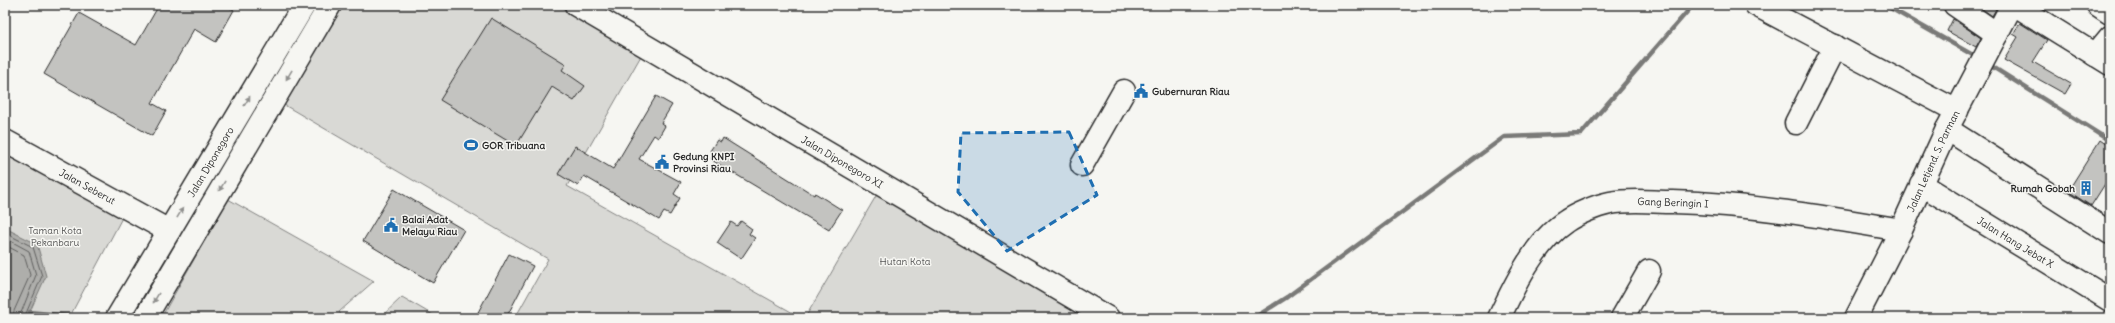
<svg xmlns="http://www.w3.org/2000/svg" width="2115" height="323" viewBox="0 0 2115 323" font-family="Delius,sans-serif">
<style>
.green{fill:#d9d9d5;stroke:#828280}
.water{fill:#aeaeab;stroke:#7a7a78}
.lines{fill:none;stroke-linecap:round;stroke-linejoin:round}
.shore{stroke:#5f5f5e;stroke-width:1}
.stream{stroke:#7a7a78;stroke-width:4.5}
.building{fill:#c3c3c0;stroke:#2b2b2b}
.minor-casing{stroke:#2b2b2b;stroke-width:25}
.major-casing{stroke:#2b2b2b;stroke-width:25}
.minor{stroke:#f6f6f2;stroke-width:22}
.major{stroke:#f6f6f2;stroke-width:22}
.oneway{fill:#90908e}
.marked{fill:#1f6fb2;fill-opacity:0.2;stroke:#1f6fb2;stroke-width:3;stroke-dasharray:8 5;stroke-linejoin:round}
.labels{text-anchor:middle;dominant-baseline:central;stroke-width:3;stroke-linejoin:round;paint-order:stroke}
.poi-label{font-size:10px;font-weight:bold;fill:#2b2b2b;stroke:#f6f6f2;text-anchor:start}
.street-label{font-size:10px;fill:#2b2b2b;stroke:#f6f6f2}
.park-label{font-size:10px;fill:#565656;stroke:#f6f6f2}
</style>
<rect width="100%" height="100%" fill="#f6f6f2"/>
<filter id="ink" filterUnits="userSpaceOnUse"><feTurbulence type="fractalNoise" baseFrequency=".025" numOctaves="2"/><feDisplacementMap in="SourceGraphic" scale="8" xChannelSelector="R" yChannelSelector="G"/><feConvolveMatrix kernelMatrix="1 2 1 2 8 2 1 2 1" color-interpolation-filters="sRGB"/></filter>
<g filter="url(#ink)">
<g class="green">
<polygon points="331,5 575,5 646,47 567,186 802,318 515,318 548,259 274,99"/>
<polygon points="5,150 124,214 69,318 5,318"/>
<polygon points="883,184 1111,318 805,318"/>
<polygon points="228,199 374,281 339,312 344,318 161,318"/>
<polygon points="402,297 438,318 380,318"/>
</g>
<polygon class="water" points="5,228 37,244 46,276 27,318 5,318"/>
<g class="lines">
<g class="shore">
<polyline points="5,233 33,247 42,276 24,318"/>
<polyline points="5,238 29,251 36,275 19,318"/>
<polyline points="5,245 24,255 30,275 14,311 13,318"/>
</g>
<g class="stream">
<polyline points="1885,5 1978,58"/>
<polyline points="1988,64 2110,141"/>
<polyline points="30,312 70,316"/>
<polyline points="1254,318 1287,297 1504,137 1581,134 1693,5"/>
</g>
</g>
<g class="building">
<polygon points="159,5 225,5 234,10 216,42 194,29 152,103 166,111 152,136 44,74 79,13 136,45"/>
<polygon points="1977,5 1991,5 1996,9 1992,16"/>
<polygon points="491,18 566,64 562,70 585,86 574,101 552,87 516,146 440,100"/>
<polygon points="1953,19 1981,38 1976,47 1947,31"/>
<polygon points="2020,23 2047,40 2033,62 2071,84 2065,94 2004,60 2018,37 2013,34"/>
<polygon points="656,96 672,105 661,123 665,126 658,138 654,135 639,159 681,182 674,194 680,198 670,215 664,212 659,220 584,176 578,186 558,174 575,146 613,169"/>
<polygon points="723,138 814,195 815,193 842,210 829,230 710,159 714,153 710,151 717,140 721,142"/>
<polygon points="2100,140 2110,147 2110,176 2091,206 2068,191"/>
<polygon points="394,189 464,230 433,283 363,241"/>
<polygon points="741,221 752,229 749,234 755,238 741,259 717,243 731,222 737,226"/>
<polygon points="509,254 533,266 506,318 475,318"/>
</g>
<g class="lines">
<defs>
<g id="minor">
<path id="s1" d="M576,5L1108,318"/>
<polyline points="1756,5 1957,111"/>
<polyline points="1955,5 1997,34"/>
<polyline points="2015,5 2110,64"/>
<polyline points="2098,5 2110,13"/>
<polyline points="2095,55 2110,37"/>
<polyline points="1796,123 1835,46"/>
<polyline points="1947,129 2110,233"/>
<path id="s2" d="M5,141L169,231"/>
<polyline points="1082,165 1124,91"/>
<path id="s3" d="M1921,184L2110,300"/>
<path id="s4" d="M1499,318C1514,286 1535,242 1565,222C1576,214 1596,206 1610,203C1630,199 1652,202 1673,202C1750,204 1825,217 1901,230"/>
<polyline points="1622,318 1649,271"/>
</g>
<g id="major">
<path id="s5" d="M117,318L304,5"/>
<polyline points="145,318 330,5"/>
<path id="s6" d="M1856,318L1901,230L1947,129L2012,5"/>
</g>
</defs>
<use href="#minor" class="minor-casing"/>
<use href="#major" class="major-casing"/>
<use href="#minor" class="minor"/>
<use href="#major" class="major"/>
</g>
<defs><path id="oneway-solid" d="M-6-.8H1V-3.2L6.5 0L1 3.2V.8H-6Z"/></defs>
<g class="oneway">
<use href="#oneway-solid" transform="translate(289 75) rotate(121)"/>
<use href="#oneway-solid" transform="translate(247 101) rotate(-59)"/>
<use href="#oneway-solid" transform="translate(222 186) rotate(121)"/>
<use href="#oneway-solid" transform="translate(180 213) rotate(-59)"/>
<use href="#oneway-solid" transform="translate(156 298) rotate(120)"/>
</g>
</g>
<path class="marked" d="M1069,132L1097,195L1007,251L958,192L961,133Z"/>
<defs>
<symbol id="civic-bare" viewBox="-9 -9 18 18"><path d="M-.6-6.5H3V-4.5H.6V-3L4-1V1h2V6H-6V1h2V-1L-.6-3ZM-1.2 2.5V6h2.4V2.5Z" fill="#1f6fb2" stroke="#f6f6f2" stroke-width="2.5" paint-order="stroke"/></symbol>
<symbol id="stadium-bare" viewBox="-9 -9 18 18"><path d="M0-5a6.5 5 0 1 0 0 10a6.5 5 0 1 0 0-10ZM-3.5-1.8h7v3.6h-7Z" fill="#1f6fb2" stroke="#f6f6f2" stroke-width="2.5" paint-order="stroke"/></symbol>
<symbol id="building-bare" viewBox="-9 -9 18 18"><path d="M-4-6H4V6H1V3H-1V6H-4ZM-2.5-4.3h1.7v1.8h-1.7ZM.8-4.3h1.7v1.8H.8ZM-2.5-1h1.7V.8h-1.7ZM.8-1h1.7V.8H.8Z" fill="#1f6fb2" stroke="#f6f6f2" stroke-width="2.5" paint-order="stroke"/></symbol>
</defs>
<g fill-rule="evenodd">
<use href="#civic-bare" x="1131" y="81" width="20" height="20"/>
<use href="#stadium-bare" x="461" y="135" width="20" height="20"/>
<use href="#civic-bare" x="652" y="152" width="20" height="20"/>
<use href="#building-bare" x="2076" y="178" width="20" height="20"/>
<use href="#civic-bare" x="381" y="215" width="20" height="20"/>
</g>
<g class="labels">
<g class="poi-label">
<text x="1152" y="91">Gubernuran Riau</text>
<text x="482" y="145">GOR Tribuana</text>
<text x="673" y="156">Gedung KNPI<tspan x="673" dy="12">Provinsi Riau</tspan></text>
<text x="2075" y="188" text-anchor="end">Rumah Gobah</text>
<text x="402" y="219">Balai Adat<tspan x="402" dy="12">Melayu Riau</tspan></text>
</g>
<g class="street-label">
<text stroke="none"><textPath href="#s1" startOffset="309">Jalan Diponegoro XI</textPath></text>
<text stroke="none"><textPath href="#s6" startOffset="175">Jalan Letjend. S. Parman</textPath></text>
<text stroke="none"><textPath href="#s5" startOffset="182">Jalan Diponegoro</textPath></text>
<text stroke="none"><textPath href="#s2" startOffset="94">Jalan Seberut</textPath></text>
<text stroke="none"><textPath href="#s4" startOffset="230">Gang Beringin I</textPath></text>
<text stroke="none"><textPath href="#s3" startOffset="111">Jalan Hang Jebat X</textPath></text>
</g>
<g class="park-label">
<text x="55" y="230">Taman Kota<tspan x="55" dy="12">Pekanbaru</tspan></text>
<text x="905" y="261">Hutan Kota</text>
</g>
</g>
<rect width="2115" height="323" fill="none" stroke="#f6f6f2" stroke-width="20"/>
<rect x="10" y="10" width="2095" height="303" fill="none" stroke="#2b2b2b" stroke-width="1.5" filter="url(#ink)"/>
</svg>
